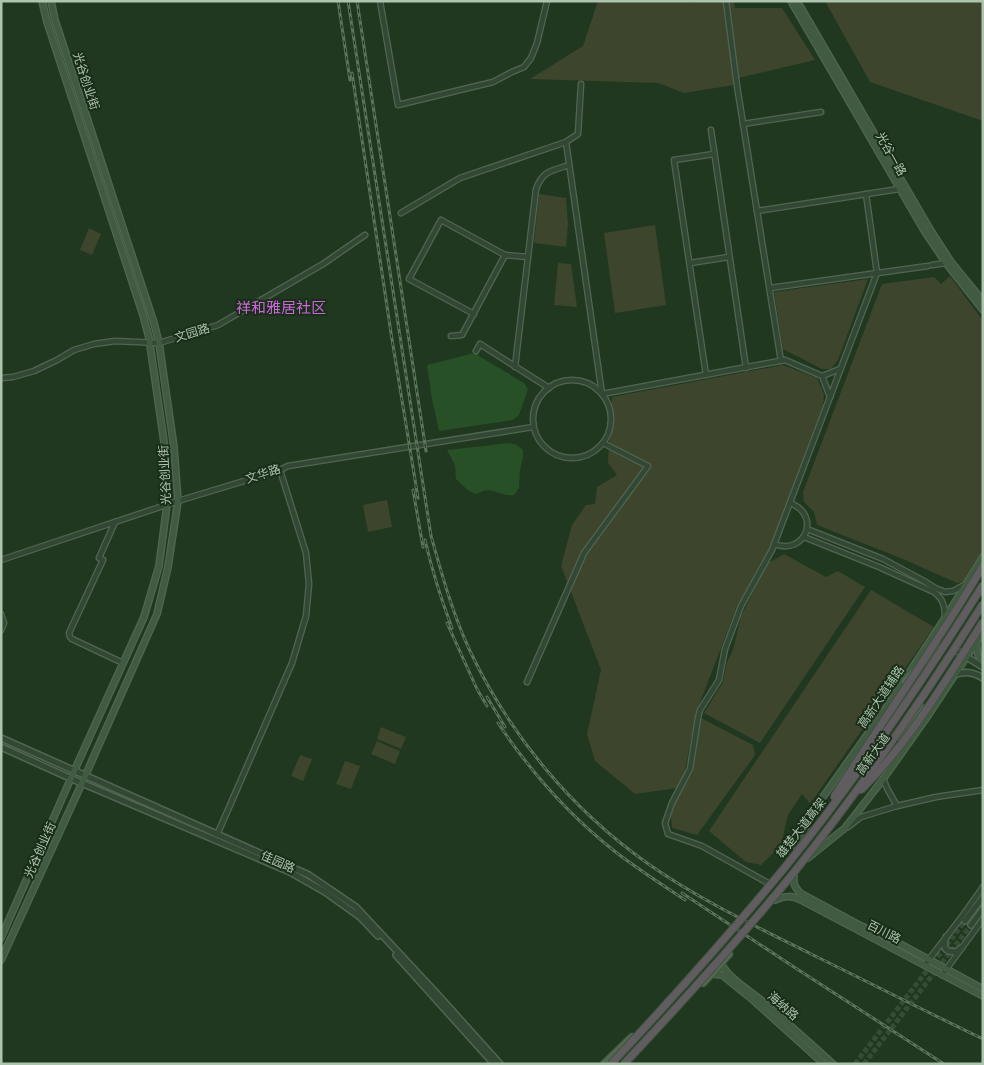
<svg xmlns="http://www.w3.org/2000/svg" width="984" height="1065" viewBox="0 0 984 1065" font-family="'DM Sans','Noto Sans SC',sans-serif">
<style>
.green{fill:#3d452d}
.water{fill:#275027}
.lines{fill:none;stroke-linecap:round;stroke-linejoin:round}
.tertiary-tunnel{stroke:#354d35;stroke-width:5;stroke-dasharray:5 2.5;stroke-linecap:butt}
.minor-casing{stroke:#516651;stroke-width:7}
.tertiary-casing{stroke:#516651;stroke-width:8}
.secondary-casing{stroke:#516651;stroke-width:8}
.primary-casing{stroke:#3d523d;stroke-width:9}
.minor{stroke:#334834;stroke-width:4.5}
.tertiary{stroke:#334834;stroke-width:5}
.secondary{stroke:#415b43;stroke-width:5.5}
.primary{stroke:#516951;stroke-width:7}
.rail-casing{stroke:#5a755a;stroke-width:3}
.rail{stroke:#192d19;stroke-width:1;stroke-dasharray:4;stroke-linecap:butt}
.trunk-bridge-casing{stroke:#3e533e;stroke-width:9;stroke-linecap:butt}
.trunk-bridge{stroke:#605c5f;stroke-width:7}
.labels{text-anchor:middle;dominant-baseline:central;stroke-width:4;stroke-linejoin:round;paint-order:stroke}
.street-label{font-size:12px;fill:#adc5ae;stroke:#192d19}
.quarter-label{font-size:15px;fill:#ca69d9;stroke:#192d19}
</style>
<rect width="100%" height="100%" fill="#203820"/>
<g class="green">
<polygon points="598,1 677,1 693,3 693,1 733,1 735,8 782,8 815,60 738,78 734,85 684,93 658,83 530,79 583,46"/>
<polygon points="825,1 983,1 983,121 870,82"/>
<polygon points="539,194 566,198 568,224 566,247 534,243"/>
<polygon points="655,225 666,305 615,313 604,233"/>
<polygon points="89,228 101,234 92,255 80,250"/>
<polygon points="558,263 571,264 577,307 554,305"/>
<polygon points="950,276 983,321 983,552 966,581 957,583 903,559 817,525 814,512 804,502 803,492 882,284 934,277 941,284"/>
<polygon points="868,279 838,360 831,369 822,369 783,349 774,292"/>
<polygon points="783,365 817,378 824,394 823,406 770,547 737,606 696,713 685,771 677,788 635,794 595,761 587,734 601,670 561,566 572,525 586,505 595,504 597,487 617,475 608,463 612,397"/>
<polygon points="387,500 392,527 368,532 363,505"/>
<polygon points="784,554 826,577 838,571 865,587 760,743 704,713 723,682 727,662 733,650 741,616 768,563"/>
<polygon points="871,590 934,627 810,804 802,794 788,815 781,845 761,865 746,862 709,831"/>
<polygon points="701,718 753,745 755,755 697,835 672,828 671,817 674,805 693,772"/>
<polygon points="381,727 406,737 401,749 377,739"/>
<polygon points="377,741 400,751 395,764 371,754"/>
<polygon points="300,755 312,759 303,781 291,776"/>
<polygon points="345,761 360,766 351,789 336,784"/>
</g>
<g class="water">
<polygon points="474,353 524,383 528,389 519,415 513,420 439,431 432,399 427,365"/>
<path d="M510,443L517,445L523,450V457L520,469L519,488L514,495C498,497 492,484 477,494C467,492 463,485 456,479L455,465L447,450Z"/>
</g>
<g class="lines">
<g class="tertiary-tunnel">
<polyline points="855,1064 965,921"/>
<polyline points="864,1064 971,925"/>
</g>
<defs>
<g id="minor">
<polyline points="380,1 398,105 493,82 512,72 524,67 531,58 537,43 547,1"/>
<polyline points="726,1 737,86 781,361"/>
<polyline points="743,124 821,112"/>
<polyline points="711,130 746,368"/>
<polyline points="566,142 578,134 581,84"/>
<polyline points="757,211 899,189"/>
<polyline points="401,213 460,178 566,142 602,394 785,360 822,376 840,369"/>
<polyline points="690,263 729,257"/>
<polyline points="932,265 946,263"/>
<polyline points="770,288 928,266"/>
<polyline points="474,314 409,279 441,220 505,255"/>
<polyline points="451,336 462,335 505,255 528,257"/>
<polyline points="476,351 480,344 549,388"/>
<path d="M515,367L536,189C543,170 552,171 569,165"/>
<polyline points="706,375 674,160 714,154"/>
<polyline points="822,376 830,397"/>
<polyline points="1,378 13,377 34,371 57,360 74,350 94,344 115,341 159,343 218,325 323,264 365,235"/>
<circle cx="572" cy="419" r="39"/>
<polyline points="115,522 99,558 103,560 69,633 70,637 72,639 123,663"/>
<polyline points="807,529 883,559 924,581 935,588 945,592 953,591 966,584"/>
<path d="M804,537L879,567L934,592C943,599 945,606 945,617"/>
<path d="M774,544C805,556 822,515 790,503"/>
<polyline points="1,560 178,501 280,470 288,466 533,427"/>
<polyline points="1,614 4,623 1,630"/>
<polyline points="527,682 584,553 648,466 603,443"/>
<polyline points="883,779 888,790 897,806"/>
<polyline points="848,827 861,817 897,806 936,797 983,790"/>
<polyline points="217,835 292,663 306,616 309,584 306,553 280,470"/>
<polyline points="768,883 702,846 668,834 665,823 672,803 690,769 698,718 700,710 719,680 725,649 741,606 772,550 877,273 866,194"/>
<polyline points="927,962 961,918 983,887"/>
<polyline points="942,975 983,919"/>
</g>
<g id="tertiary">
<polyline points="957,651 983,667"/>
<path d="M954,675C965,671 973,672 983,678"/>
<polyline points="1,738 309,875 356,907 439,996 500,1064"/>
<polyline points="1,747 63,775 290,872 325,892 360,917 378,936"/>
<polyline points="965,921 983,897"/>
<polyline points="971,925 983,909"/>
<path d="M946,937C944,943 943,947 948,951L956,952L961,948"/>
<polyline points="396,955 494,1064"/>
</g>
<g id="secondary">
<polyline points="791,1 925,232 946,263 983,310"/>
<polyline points="797,1 931,231 951,262 983,301"/>
<path d="M976,642C977,650 977,657 983,662"/>
<polyline points="797,848 813,811 886,708 945,618 983,557"/>
<polyline points="808,858 845,828 881,782 927,717 983,632"/>
<path d="M794,876C793,884 795,887 800,893L861,926L891,939L983,989"/>
<path d="M775,900C785,896 791,895 801,900L983,996"/>
<polyline points="1,938 71,778 144,617 159,566 168,497 165,449 149,338 143,315 47,22 42,1"/>
<polyline points="1,960 82,783 157,614 168,567 178,501 174,447 159,343 154,323 55,20 51,1"/>
<path d="M721,963C728,978 749,990 761,1000C785,1021 809,1042 833,1064"/>
<polyline points="712,974 722,975 753,1000 824,1064"/>
</g>
<g id="primary">
<polyline points="924,662 940,647"/>
<polyline points="905,681 915,671"/>
<polyline points="899,737 920,706"/>
<polyline points="703,983 729,954"/>
<polyline points="604,1064 632,1037"/>
</g>
</defs>
<use href="#minor" class="minor-casing"/>
<use href="#tertiary" class="tertiary-casing"/>
<use href="#secondary" class="secondary-casing"/>
<use href="#primary" class="primary-casing"/>
<use href="#minor" class="minor"/>
<use href="#tertiary" class="tertiary"/>
<use href="#secondary" class="secondary"/>
<use href="#primary" class="primary"/>
<defs>
<g id="rail">
<polyline points="338,1 350,80"/>
<path d="M348,1L431,536C442,575 453,615 470,651C510,735 571,809 647,863C698,899 755,926 811,954C868,982 925,1011 983,1039"/>
<polyline points="357,1 426,451"/>
<polyline points="352,73 391,333 418,498"/>
<polyline points="413,490 423,547"/>
<path d="M425,540C432,570 441,599 452,628"/>
<polyline points="447,623 477,689 487,706"/>
<polyline points="487,697 505,727"/>
<path d="M498,723C530,771 568,814 613,850C636,868 661,884 685,900"/>
<polyline points="682,893 797,969 944,1064"/>
</g>
</defs>
<use href="#rail" class="rail-casing"/>
<use href="#rail" class="rail"/>
<defs>
<g id="trunk-bridge">
<path d="M861,790C910,741 946,680 983,622"/>
<path d="M834,797C883,720 936,645 983,566"/>
<path d="M611,1064C671,1000 730,934 786,866C858,777 922,682 983,585"/>
<path d="M624,1064C683,1001 741,938 795,871C863,786 925,696 983,604"/>
</g>
</defs>
<use href="#trunk-bridge" class="trunk-bridge-casing"/>
<use href="#trunk-bridge" class="trunk-bridge"/>
</g>
<g class="labels">
<g class="street-label">
<text transform="translate(86 81) rotate(72)">光谷创业街</text>
<text transform="translate(891 154) rotate(60)">光谷一路</text>
<text transform="translate(192 333) rotate(-17)">文园路</text>
<text transform="translate(263 474) rotate(-18)">文华路</text>
<text transform="translate(165 475) rotate(-93)">光谷创业街</text>
<text transform="translate(881 697) rotate(-56)">高新大道辅路</text>
<text transform="translate(873 754) rotate(-54)">高新大道</text>
<text transform="translate(801 828) rotate(-52)">雄楚大道高架</text>
<text transform="translate(40 850) rotate(-66)">光谷创业街</text>
<text transform="translate(278 862) rotate(24)">佳园路</text>
<text transform="translate(884 932) rotate(27)">百川路</text>
<text transform="translate(783 1006) rotate(41)">海纳路</text>
</g>
<g class="quarter-label">
<text x="281" y="308">祥和雅居社区</text>
</g>
</g>
<rect width="984" height="1065" fill="none" stroke="#adc5ae" stroke-width="5"/>
</svg>
